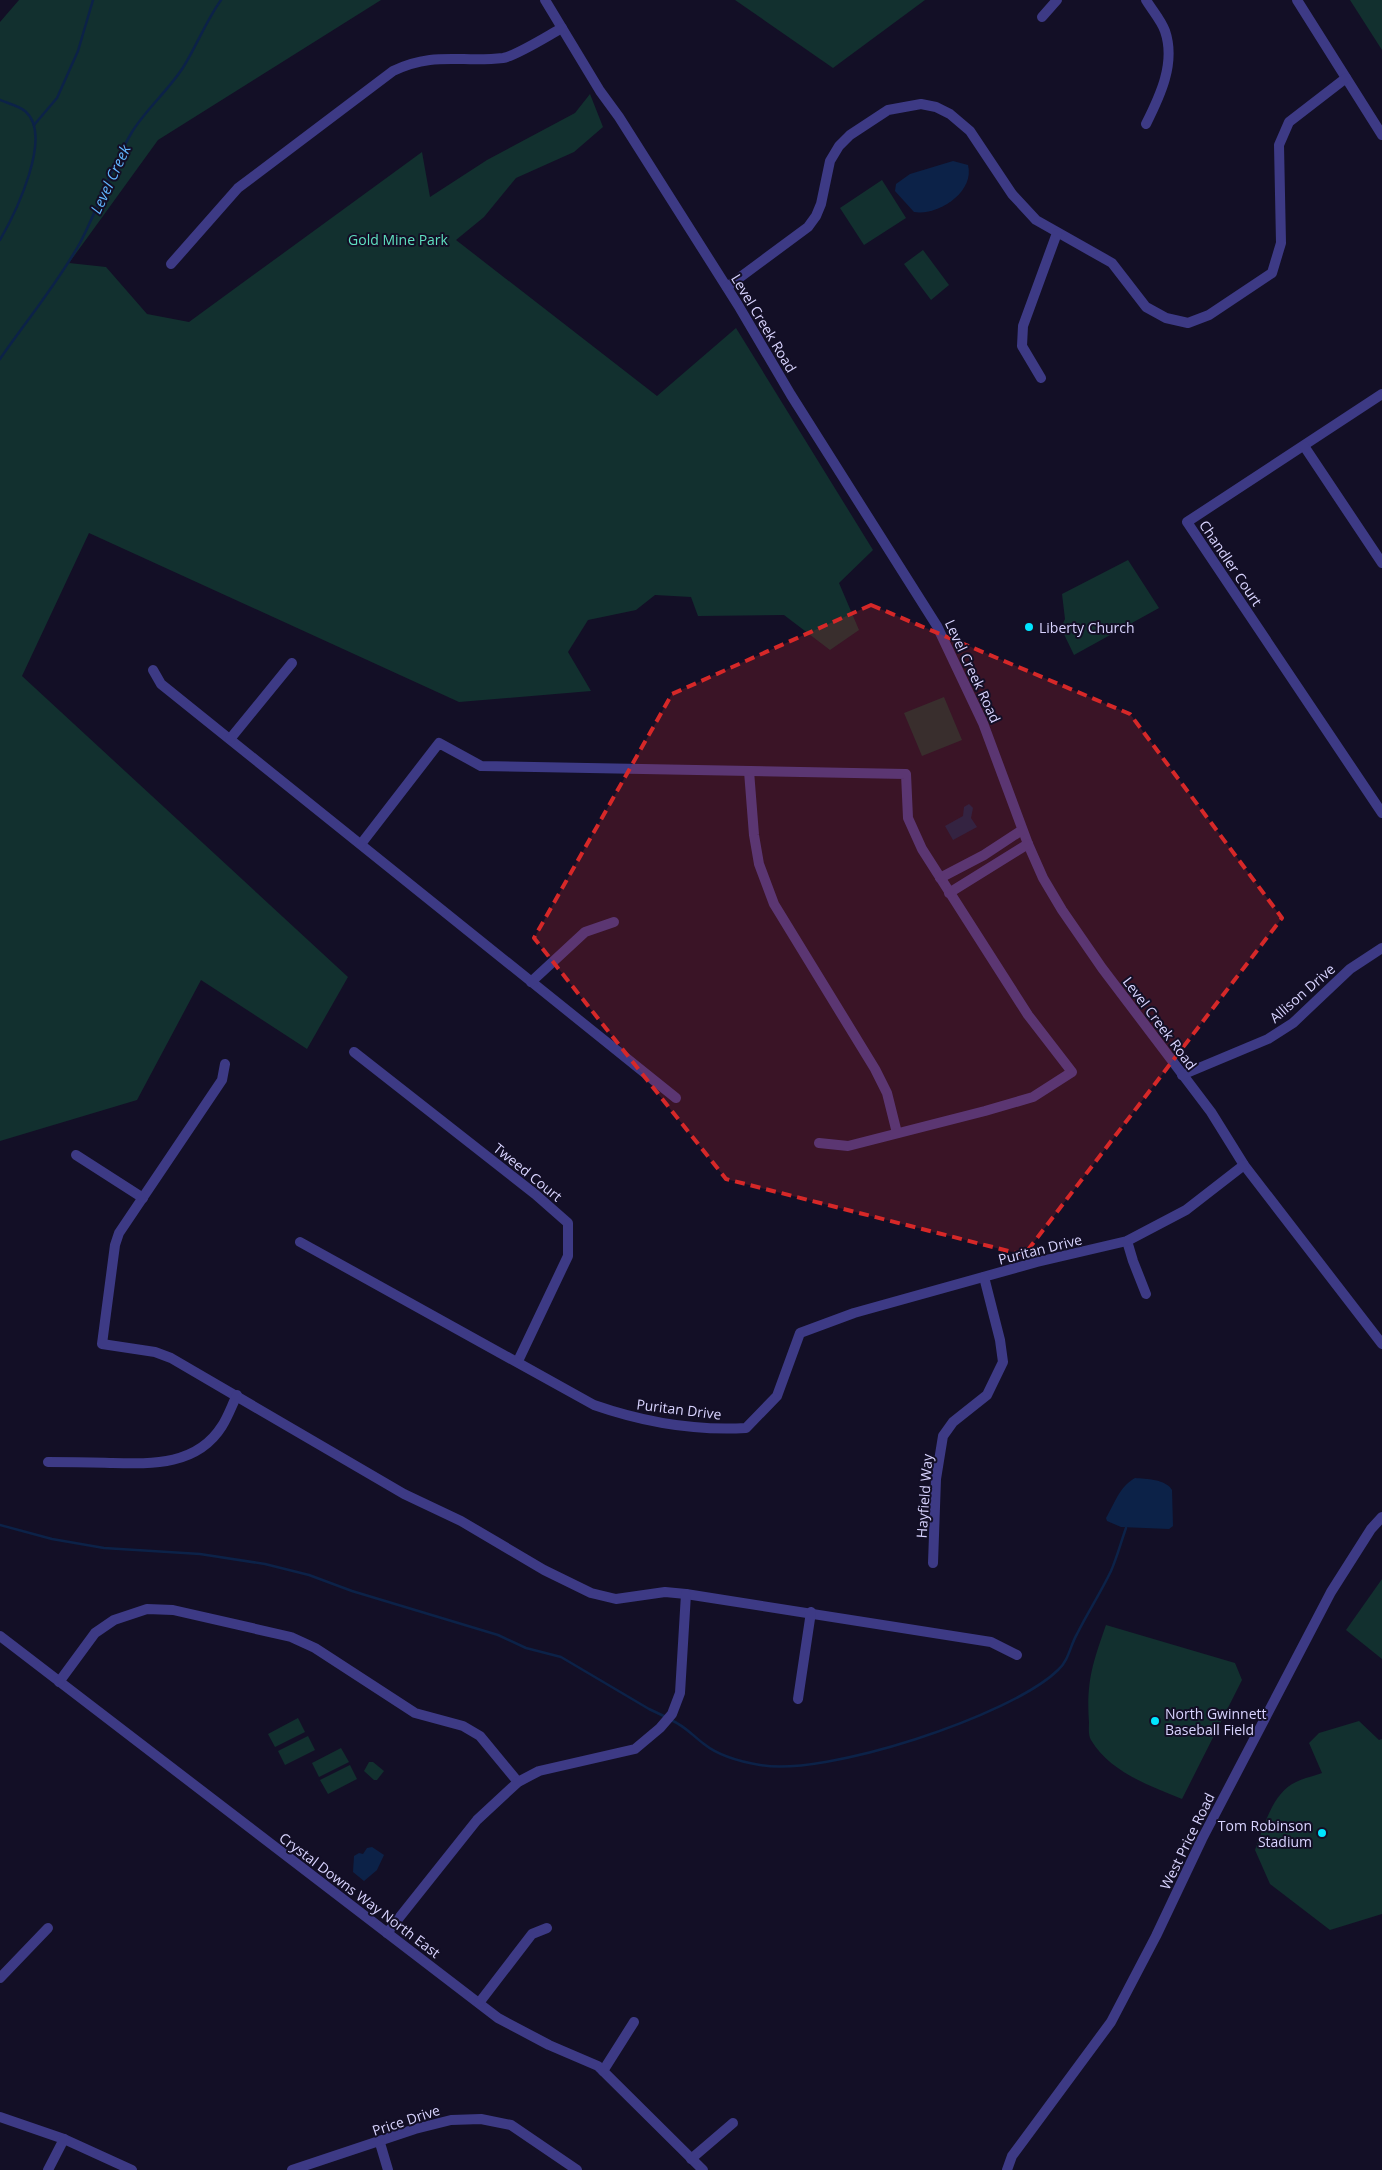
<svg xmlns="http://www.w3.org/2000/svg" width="1382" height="2170" viewBox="0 0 1382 2170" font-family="'Open Sans',sans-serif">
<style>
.green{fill:#12302f}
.water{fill:#0c2248}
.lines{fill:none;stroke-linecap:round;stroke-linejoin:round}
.stream{stroke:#0c2248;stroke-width:2.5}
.minor{stroke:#3d3a85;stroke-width:10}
.marked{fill:#d62828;fill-opacity:0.2;stroke:#d62828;stroke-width:4;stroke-dasharray:10 6;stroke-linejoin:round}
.poi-dot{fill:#00e5ff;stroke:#130f26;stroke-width:2}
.labels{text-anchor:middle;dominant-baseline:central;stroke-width:4;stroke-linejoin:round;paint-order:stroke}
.park-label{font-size:14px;fill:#5fe0c0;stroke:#130f26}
.street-label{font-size:14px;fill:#d9d4ff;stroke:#130f26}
.poi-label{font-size:14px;fill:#d9d4ff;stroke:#130f26;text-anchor:start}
.water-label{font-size:15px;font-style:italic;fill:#62b6ff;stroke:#130f26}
</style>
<rect width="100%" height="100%" fill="#130f26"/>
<g class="green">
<polygon points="19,0 381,0 158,140 69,263 106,267 147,314 189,322 422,152 430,197 487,160 575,113 590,94 603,127 574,152 516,178 484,217 456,240 657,396 736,328 873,550 839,583 859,630 830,650 784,615 698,616 691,597 655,595 636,610 588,620 568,652 591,691 459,702 89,533 22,676 348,977 307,1049 201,980 137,1100 0,1141 0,22"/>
<polygon points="735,0 925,0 833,68"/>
<polygon points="1350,0 1382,0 1382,50"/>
<polygon points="882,180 906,218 864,245 840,208"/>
<polygon points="923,250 949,285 931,300 904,264"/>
<polygon points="1128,560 1159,608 1074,655 1061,628 1065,619 1062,594"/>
<polygon points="944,697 962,740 922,756 904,713"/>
<polygon points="1382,1579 1382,1659 1346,1630"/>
<path d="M1106,1625L1235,1663L1242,1680L1182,1799C1150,1786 1110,1772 1091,1740C1088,1735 1089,1728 1089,1722C1086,1682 1093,1662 1106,1625Z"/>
<polygon points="298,1718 305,1732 275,1747 268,1734"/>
<path d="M1359,1721L1379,1740L1382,1739V1914L1330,1930L1270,1884L1255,1850C1264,1827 1272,1793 1296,1782C1304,1778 1314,1776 1322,1773L1309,1743L1319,1733Z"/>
<polygon points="308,1736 315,1750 285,1765 278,1751"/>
<polygon points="341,1748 349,1762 319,1777 312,1763"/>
<polygon points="369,1762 373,1762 384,1771 377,1780 374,1780 364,1771"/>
<polygon points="350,1765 357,1779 328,1794 320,1780"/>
</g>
<g class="water">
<path d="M953,161L968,165C975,192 938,216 914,212L895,191L896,184L910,174Z"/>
<polygon points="969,804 973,808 971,818 977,827 953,840 945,826 963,816 964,807"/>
<path d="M1135,1478C1146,1479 1166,1479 1172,1490L1173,1526L1169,1529L1121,1527L1107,1521L1106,1518C1115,1503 1119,1487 1135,1478Z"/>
<polygon points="372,1847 384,1855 377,1870 364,1881 353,1872 354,1856 359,1853 363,1854 367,1848"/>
</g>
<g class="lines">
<g class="stream">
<path d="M0,100C7,103 19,106 25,111C54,135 15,214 0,240"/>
<polyline points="34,125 57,98 78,51 93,0"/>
<path d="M0,359C27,320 57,284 80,243C99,207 111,167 132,132C146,109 169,90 184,66C197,45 206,21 221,0"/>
<polyline points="0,1525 52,1539 104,1548 200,1554 265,1564 309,1575 352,1591 498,1635 526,1648 561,1657 649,1709 666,1717"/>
<path d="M671,1720C685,1726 692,1735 704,1744C719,1756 742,1762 760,1765C824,1777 1011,1716 1058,1670C1069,1660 1070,1646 1077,1634C1088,1612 1101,1592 1111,1571C1117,1557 1121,1542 1126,1528"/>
</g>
<g class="minor">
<polyline points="545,0 600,91 619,117 738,305 791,395 937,626 983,723 1028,844 1043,878 1062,910 1102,968 1211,1112 1244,1165 1382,1344"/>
<polyline points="1297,0 1382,135"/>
<polyline points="1042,17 1057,0"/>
<path d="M1146,124C1160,96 1176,63 1165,31C1161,20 1152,10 1146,0"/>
<path d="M171,264L238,188L393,71C434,51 462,63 503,58C516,56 549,35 562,28"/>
<polyline points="727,287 808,227 816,216 821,204 830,161 839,146 850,135 888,110 921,104 936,107 950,114 970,131 1012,194 1036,220 1112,263 1146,307 1166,318 1188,323 1209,315 1272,273 1281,243 1279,145 1289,122 1346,78"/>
<polyline points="1041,378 1022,346 1023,326 1057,233"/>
<polyline points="1382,394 1187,522 1382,813"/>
<polyline points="1304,446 1382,563"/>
<polyline points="153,670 161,684 676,1098"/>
<polyline points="230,739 292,663"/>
<polyline points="749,771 754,835 759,864 774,904 875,1069 887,1093 897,1133"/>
<polyline points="361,844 439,743 481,766 906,774 908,818 922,849 1028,1015 1072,1072 1033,1097 985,1111 848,1146 819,1143"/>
<polyline points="940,878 984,855 1022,830"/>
<polyline points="949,893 1028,844"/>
<polyline points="531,982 585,932 614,922"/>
<polyline points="354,1052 535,1194 568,1223 568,1256 518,1361"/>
<polyline points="225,1064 222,1080 119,1233 115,1245 102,1344 155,1352 171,1358 404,1494 461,1521 544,1570 591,1593 616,1599 665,1592 686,1594 991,1642 1017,1655"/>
<polyline points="1182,1075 1268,1039 1293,1023 1350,969 1382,948"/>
<polyline points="76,1155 143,1198"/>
<polyline points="1127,1241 1133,1261 1146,1294"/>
<path d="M300,1242L594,1405C643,1422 694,1431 746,1428L777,1396L800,1333L854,1313L1037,1262L1127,1241L1186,1210L1244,1165"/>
<path d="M48,1462C69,1462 90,1462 110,1463C151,1464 197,1466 222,1426C228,1417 232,1405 237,1395"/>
<polyline points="933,1563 936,1479 943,1436 953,1422 987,1395 1003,1362 1000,1340 984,1277"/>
<polyline points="0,1636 498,2018 549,2045 598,2066 703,2170"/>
<polyline points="59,1682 95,1633 114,1620 147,1609 173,1610 291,1637 315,1648 415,1713 463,1726 480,1736 518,1782"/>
<polyline points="798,1699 811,1612"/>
<polyline points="387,1933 477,1820 518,1782 539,1771 635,1749 660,1728 672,1714 680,1693 686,1594"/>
<polyline points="0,1978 48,1928"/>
<polyline points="479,2003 532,1934 547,1928"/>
<polyline points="603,2071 634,2022"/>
<polyline points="0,2117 64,2139 132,2170"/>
<polyline points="380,2143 388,2170"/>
<polyline points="691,2159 733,2123"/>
<polyline points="48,2170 64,2139"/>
<polyline points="292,2170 415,2129 451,2120 481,2119 511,2125 577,2170"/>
<polyline points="1007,2170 1012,2156 1111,2022 1156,1936 1202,1839 1331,1592 1371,1529 1382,1517"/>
</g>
</g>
<path class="marked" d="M871,605L1130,714L1282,918L1024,1255L726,1179L534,938L672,694Z"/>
<g class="poi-dot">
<circle cx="1029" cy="627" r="5"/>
<circle cx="1155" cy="1721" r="5"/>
<circle cx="1322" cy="1833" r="5"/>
</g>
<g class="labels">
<g class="park-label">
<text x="398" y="239">Gold Mine Park</text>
</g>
<g class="street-label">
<text transform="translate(764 323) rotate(59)">Level Creek Road</text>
<text transform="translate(1231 563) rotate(56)">Chandler Court</text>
<text transform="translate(973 671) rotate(65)">Level Creek Road</text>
<text transform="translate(1302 993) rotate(-41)">Allison Drive</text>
<text transform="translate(1160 1023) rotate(53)">Level Creek Road</text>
<text transform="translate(528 1172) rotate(39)">Tweed Court</text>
<text transform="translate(1040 1249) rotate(-14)">Puritan Drive</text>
<text transform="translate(679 1409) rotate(7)">Puritan Drive</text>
<text transform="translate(924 1496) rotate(-86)">Hayfield Way</text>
<text transform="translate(1187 1841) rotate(-64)">West Price Road</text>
<text transform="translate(360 1895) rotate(37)">Crystal Downs Way North East</text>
<text transform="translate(406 2120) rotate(-18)">Price Drive</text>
</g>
<g class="poi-label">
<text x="1039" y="627">Liberty Church</text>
<text x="1165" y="1713">North Gwinnett<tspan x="1165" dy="16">Baseball Field</tspan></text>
<text x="1312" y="1825" text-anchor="end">Tom Robinson<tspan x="1312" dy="16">Stadium</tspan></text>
</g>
<g class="water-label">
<text transform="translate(110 179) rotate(-65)">Level Creek</text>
</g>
</g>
</svg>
